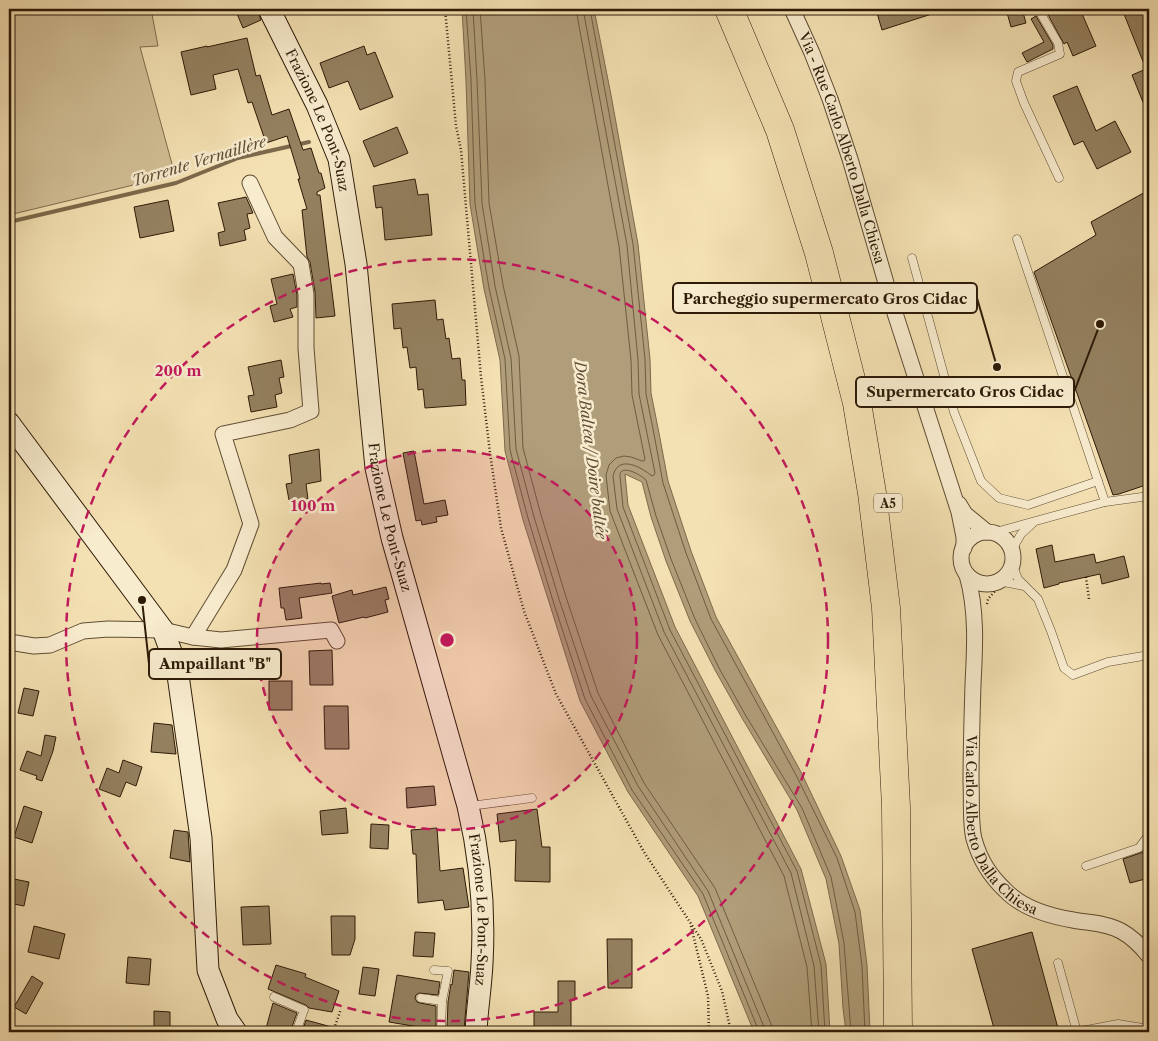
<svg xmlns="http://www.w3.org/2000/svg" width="1158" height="1041" viewBox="0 0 1158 1041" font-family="'Libre Caslon Text',serif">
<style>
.green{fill:#d2bf96;stroke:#806c4e}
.water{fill:#b09d79;stroke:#7c694b}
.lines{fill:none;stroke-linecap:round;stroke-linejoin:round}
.shore{stroke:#6e5c40;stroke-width:1}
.stream{stroke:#7c694b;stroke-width:4}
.building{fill:#948160;stroke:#2d1a07}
.lane-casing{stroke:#5f4c32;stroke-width:9}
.street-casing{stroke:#5f4c32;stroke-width:17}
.secondary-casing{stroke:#2d1a07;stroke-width:23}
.highway-casing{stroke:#2d1a07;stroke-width:29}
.path{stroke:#2d1a07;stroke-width:2.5;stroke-dasharray:1 2.5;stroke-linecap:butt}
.lane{stroke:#f8ecce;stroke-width:8}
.street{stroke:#f8ecce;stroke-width:15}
.secondary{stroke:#f8ecce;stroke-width:21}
.highway{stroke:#f4e1b3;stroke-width:28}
.ring{fill:none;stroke:#c2185b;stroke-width:2.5;stroke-dasharray:9 6}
.labels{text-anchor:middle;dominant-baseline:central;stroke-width:5;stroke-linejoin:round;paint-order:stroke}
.shield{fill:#f8ecce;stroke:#6a5943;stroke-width:1}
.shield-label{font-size:12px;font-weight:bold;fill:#2d1a07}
.street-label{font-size:14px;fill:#2d1a07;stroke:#f8ecce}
.water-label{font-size:15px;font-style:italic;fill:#614e35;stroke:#f8ecce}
.centre{fill:#c2185b;stroke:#f8ecce;stroke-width:2.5}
.ring-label{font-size:15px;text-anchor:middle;font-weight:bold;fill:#c2185b;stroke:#f8ecce;stroke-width:5;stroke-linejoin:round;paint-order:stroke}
.leader{fill:none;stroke:#2d1a07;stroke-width:2}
.callout-dot{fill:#2d1a07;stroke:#f8ecce;stroke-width:2}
.callout{fill:#f8ecce;stroke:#2d1a07;stroke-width:2}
.callout-label{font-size:15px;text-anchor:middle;font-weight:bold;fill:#2d1a07}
</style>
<rect width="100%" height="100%" fill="#f4e1b3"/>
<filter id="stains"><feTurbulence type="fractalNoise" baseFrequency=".004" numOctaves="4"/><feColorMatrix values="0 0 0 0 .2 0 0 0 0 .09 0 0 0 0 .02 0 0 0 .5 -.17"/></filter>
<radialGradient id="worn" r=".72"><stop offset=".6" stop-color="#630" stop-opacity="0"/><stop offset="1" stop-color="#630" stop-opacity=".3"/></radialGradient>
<polygon class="green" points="9,9 151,9 158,46 140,47 175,175 9,215"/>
<polygon class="water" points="462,9 594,9 611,95 638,244 650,359 651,393 659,433 668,481 691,551 716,617 801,772 841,856 860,910 867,965 870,1032 846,1032 843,1008 839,944 826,879 797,810 742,718 715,670 690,621 666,561 651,517 642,482 625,474 628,505 675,627 801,869 826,964 830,1032 754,1032 698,896 628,792 580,701 549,602 523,520 505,451 500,360 484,289 470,204 466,81"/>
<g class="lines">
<g class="shore">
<polyline points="466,9 471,80 475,204 489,288 505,359 510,450 528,518 553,601 585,699 632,790 703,894 758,1029 758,1032"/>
<polyline points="473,9 477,80 482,203 495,286 511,358 516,449 534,517 559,599 591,696 638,786 708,891 764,1027 765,1032"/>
<polyline points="480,9 485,80 489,203 503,285 519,356 523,448 541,515 566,597 598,693 644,783 715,888 771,1024 772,1032"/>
<polyline points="576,9 619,246 631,360 632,395 645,459 644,461 642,461 631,457 624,456 616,458 609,465 606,475 610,511 658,635 784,876 807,967 812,1032"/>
<path d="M583,9L627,245L638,360L639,394L655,473L654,475L652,476C641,467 618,454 613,476L617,509L664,632L791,873L814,966L819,1032"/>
<polyline points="590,9 633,244 645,359 646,394 654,434 663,483 686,553 711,619 796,775 837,858 855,912 862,966 865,1032"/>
<path d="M825,1032L821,965L797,871L670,630L623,507L620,476C620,474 620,473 621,472C626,466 642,476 646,480L656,516L671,559L695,619L719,668L746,716L802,808L831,877L844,943L851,1032"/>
</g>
<polyline class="stream" points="9,222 176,183 238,158 309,142"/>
</g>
<g class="building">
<polygon points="235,9 257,9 261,20 243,28"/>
<polygon points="890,9 941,9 941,11 882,30 877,13"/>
<polygon points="1006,9 1022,9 1026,23 1011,27"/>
<polygon points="1049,9 1080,9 1096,46 1073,56 1067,42 1064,44 1046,11"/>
<polygon points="1122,9 1149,9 1149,117 1132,75 1146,69"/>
<polygon points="1036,16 1053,45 1053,49 1027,62 1022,53 1044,42 1031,19"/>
<polygon points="247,38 256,76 260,75 272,115 289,109 303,150 311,148 319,173 321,173 325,188 317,192 317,195 320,195 335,316 316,318 315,292 310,262 307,257 302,210 307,209 298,179 300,179 287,136 266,143 252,102 248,103 238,69 213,75 216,89 191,95 181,52 207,46 207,47"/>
<polygon points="364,46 367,55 375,52 393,97 360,110 348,81 329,88 320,63"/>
<polygon points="1077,86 1096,131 1115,121 1131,152 1097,169 1083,141 1074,145 1053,96"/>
<polygon points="397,127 408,153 374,167 363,141"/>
<polygon points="415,179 418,195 428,194 432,235 385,240 382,207 376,208 373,186"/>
<polygon points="1149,190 1149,484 1119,494 1113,495 1034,272 1096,235 1091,222"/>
<polygon points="246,197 253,213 247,214 250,228 244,230 246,240 220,246 218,233 225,231 218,203"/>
<polygon points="168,200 174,231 140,238 134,207"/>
<polygon points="293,274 297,295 297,307 290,309 293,317 274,322 270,306 277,304 271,279"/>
<polygon points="435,300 437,320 443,319 446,339 449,338 452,359 460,358 462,380 465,380 466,405 425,408 423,389 418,390 416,367 410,368 407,347 403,348 401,328 394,329 392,304"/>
<polygon points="281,360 284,377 279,378 282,393 275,395 277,407 251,412 248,396 254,395 248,367"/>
<polygon points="319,449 321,481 306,484 308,499 289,500 286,484 292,483 289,455"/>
<polygon points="414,451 424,504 445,500 448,515 436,517 437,522 422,525 421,520 416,521 403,453"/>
<polygon points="1052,545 1055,562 1094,554 1096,563 1124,556 1129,577 1102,584 1100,574 1059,583 1059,584 1044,588 1036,549"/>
<polygon points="321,583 321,584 330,583 332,593 299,598 302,618 286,620 284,608 281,608 279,588"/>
<polygon points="386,587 389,599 385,600 388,612 365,618 364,617 339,623 332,596 352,590 353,595"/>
<polygon points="332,650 333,685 310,685 309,651"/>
<rect x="269" y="681" width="23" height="29"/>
<polygon points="24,688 39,691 33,716 18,713"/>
<polygon points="324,706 348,706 349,749 325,749"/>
<polygon points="154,723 172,725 176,754 151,752"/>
<polygon points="45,735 56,737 53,751 42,781 36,779 37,776 20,770 27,751 41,756"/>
<polygon points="123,760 142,767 136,786 126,782 120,797 99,789 107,768 119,773"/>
<polygon points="434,786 436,805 407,808 406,788"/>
<polygon points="24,806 42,812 32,843 14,837"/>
<polygon points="346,808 348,833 322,835 320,811"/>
<polygon points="537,809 542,847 550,847 550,882 515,881 516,840 500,842 497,814"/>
<polygon points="371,824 389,825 388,849 370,848"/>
<polygon points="437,828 440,871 463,868 469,907 445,910 443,900 418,903 416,854 413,854 411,830"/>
<polygon points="174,830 188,832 190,862 170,858"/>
<polygon points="1149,850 1149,878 1130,883 1123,859"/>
<polygon points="9,878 29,882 24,906 9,903"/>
<polygon points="269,906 271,944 243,945 241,907"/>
<polygon points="331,916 355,916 355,939 350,955 332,955"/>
<polygon points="34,926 65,934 59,959 28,952"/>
<polygon points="415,932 435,933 433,957 413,956"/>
<polygon points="1032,932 1059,1032 995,1032 972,949"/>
<polygon points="607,939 632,939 632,988 608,988"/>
<polygon points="128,957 151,959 149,985 126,983"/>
<polygon points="276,965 306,974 305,977 339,991 332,1012 309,1008 306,1005 268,989"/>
<polygon points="363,967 379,969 375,996 359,994"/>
<polygon points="454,970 469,972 464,1030 447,1028 448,1002 451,984 452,985"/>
<polygon points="397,975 440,982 438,995 419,993 416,995 415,998 417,1002 420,1003 436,1006 436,1028 432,1027 431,1029 389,1022"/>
<polygon points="32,976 43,983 26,1014 14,1007"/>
<polygon points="558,981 575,981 575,1000 571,1000 571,1032 534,1032 534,1012 558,1012"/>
<polygon points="273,1003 297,1013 290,1032 265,1032"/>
<polygon points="154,1011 170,1012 170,1032 154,1032"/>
<polygon points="306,1020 339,1029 339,1032 302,1032"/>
</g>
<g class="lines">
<defs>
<g id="lane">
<polyline points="1038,9 1058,43 1060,54 1018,72 1016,81 1024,103 1059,178"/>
<polyline points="912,258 954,412 981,481 999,498 1028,505 1098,481"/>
<polyline points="1105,502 1149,496"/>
<polyline points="992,533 1105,502 1017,239"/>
<polyline points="1012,550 1021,534 1032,524"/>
<polyline points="1012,564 1018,579 1038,599 1051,631 1064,668 1073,675 1108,662 1149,655"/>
<polyline points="999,581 1024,586"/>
<polyline points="470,806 532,798"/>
<polyline points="1086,866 1139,848 1147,837 1149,836"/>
<polyline points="1058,963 1077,1032"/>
<polyline points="434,970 448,971 442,1001 441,1032"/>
<polyline points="274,997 304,1010 296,1032"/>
<polyline points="421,998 442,1001"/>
<polyline points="1076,1032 1118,1024 1149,1029"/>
</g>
<g id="street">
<path id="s1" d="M792,9L812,53L830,99L850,159L893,307L959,512L964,537V548"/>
<polyline points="959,504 965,514 987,532"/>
<circle cx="987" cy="558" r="26"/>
<path id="s2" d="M967,575C977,610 975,647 973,684C972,717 971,750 971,782C972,799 970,823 974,839C980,860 989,875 1005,890C1022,908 1049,916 1073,920C1089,923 1107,923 1121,931C1132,937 1141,946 1149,956"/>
<polyline points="193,637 234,570 251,524 223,434 290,420 311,411 306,348 306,294 301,264 275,237 250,183"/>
<polyline points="9,642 34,646 50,645 83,631 108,629 163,630 193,637 221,640 331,630 337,641"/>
</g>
<g id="secondary">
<path id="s3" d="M269,9L317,105L339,159L356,264L376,468L392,538L468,806C480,857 485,911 482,963C481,986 477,1009 476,1032"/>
<polyline points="9,423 163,630 177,668 201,838 208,970 227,1019 236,1032"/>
</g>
<polyline id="highway" points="729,9 780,130 819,253 857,403 872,493 886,608 896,807 898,1032"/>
</defs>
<use href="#lane" class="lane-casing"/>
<use href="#street" class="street-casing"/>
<use href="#secondary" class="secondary-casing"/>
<use href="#highway" class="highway-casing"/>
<g class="path">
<polyline points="445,9 456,126 461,150 481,377 490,453 501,528 524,611 556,694 644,852 701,939 722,991 731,1032"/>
<polyline points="1086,577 1089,599"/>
<polyline points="987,604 988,599 996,590"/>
<polyline points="691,926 708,996 709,1032"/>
<polyline points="333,1032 341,1009"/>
</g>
<use href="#lane" class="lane"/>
<use href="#street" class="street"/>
<use href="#secondary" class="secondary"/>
<use href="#highway" class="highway"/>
</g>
<circle cx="447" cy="640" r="190" fill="#c2185b" fill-opacity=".12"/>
<g class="ring">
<circle cx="447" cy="640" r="190"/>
<circle cx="447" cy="640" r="381"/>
</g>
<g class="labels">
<rect class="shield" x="874" y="493.5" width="28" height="19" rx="4"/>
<g class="shield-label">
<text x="888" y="503">A5</text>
</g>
<g class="street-label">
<text stroke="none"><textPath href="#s3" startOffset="122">Frazione Le Pont-Suaz</textPath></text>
<text stroke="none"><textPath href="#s1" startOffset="148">Via - Rue Carlo Alberto Dalla Chiesa</textPath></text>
<text stroke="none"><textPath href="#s3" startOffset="528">Frazione Le Pont-Suaz</textPath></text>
<text stroke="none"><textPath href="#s2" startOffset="262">Via Carlo Alberto Dalla Chiesa</textPath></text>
<text stroke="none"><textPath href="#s3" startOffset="932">Frazione Le Pont-Suaz</textPath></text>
</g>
<g class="water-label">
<text transform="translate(199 161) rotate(-17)">Torrente Vernaillère</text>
<text transform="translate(591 450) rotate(83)">Dora Baltea / Doire baltée</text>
</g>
</g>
<circle cx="447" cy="640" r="8" class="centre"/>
<g class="ring-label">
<text x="178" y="376">200 m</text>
<text x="313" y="511">100 m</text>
</g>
<path class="leader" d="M997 367L977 298M1100 324L1074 392M142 600L149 664"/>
<g class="callout-dot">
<circle cx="997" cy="367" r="5"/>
<circle cx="1100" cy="324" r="5"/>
<circle cx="142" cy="600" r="5"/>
</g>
<g class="callout">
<rect x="673" y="283" width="304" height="30" rx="5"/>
<rect x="856" y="377" width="218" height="30" rx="5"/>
<rect x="149" y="649" width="132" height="30" rx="5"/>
</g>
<g class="callout-label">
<text x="825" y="304">Parcheggio supermercato Gros Cidac</text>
<text x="965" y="397">Supermercato Gros Cidac</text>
<text x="215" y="669">Ampaillant "B"</text>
</g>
<rect width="1158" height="1041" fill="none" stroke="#f4e1b3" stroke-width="30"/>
<rect x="10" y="10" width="1138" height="1021" fill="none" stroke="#2d1a07" stroke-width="2.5"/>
<rect x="15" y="15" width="1128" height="1011" fill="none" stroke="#2d1a07"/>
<rect width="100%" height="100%" filter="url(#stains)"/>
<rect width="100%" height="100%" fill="url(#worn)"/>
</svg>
